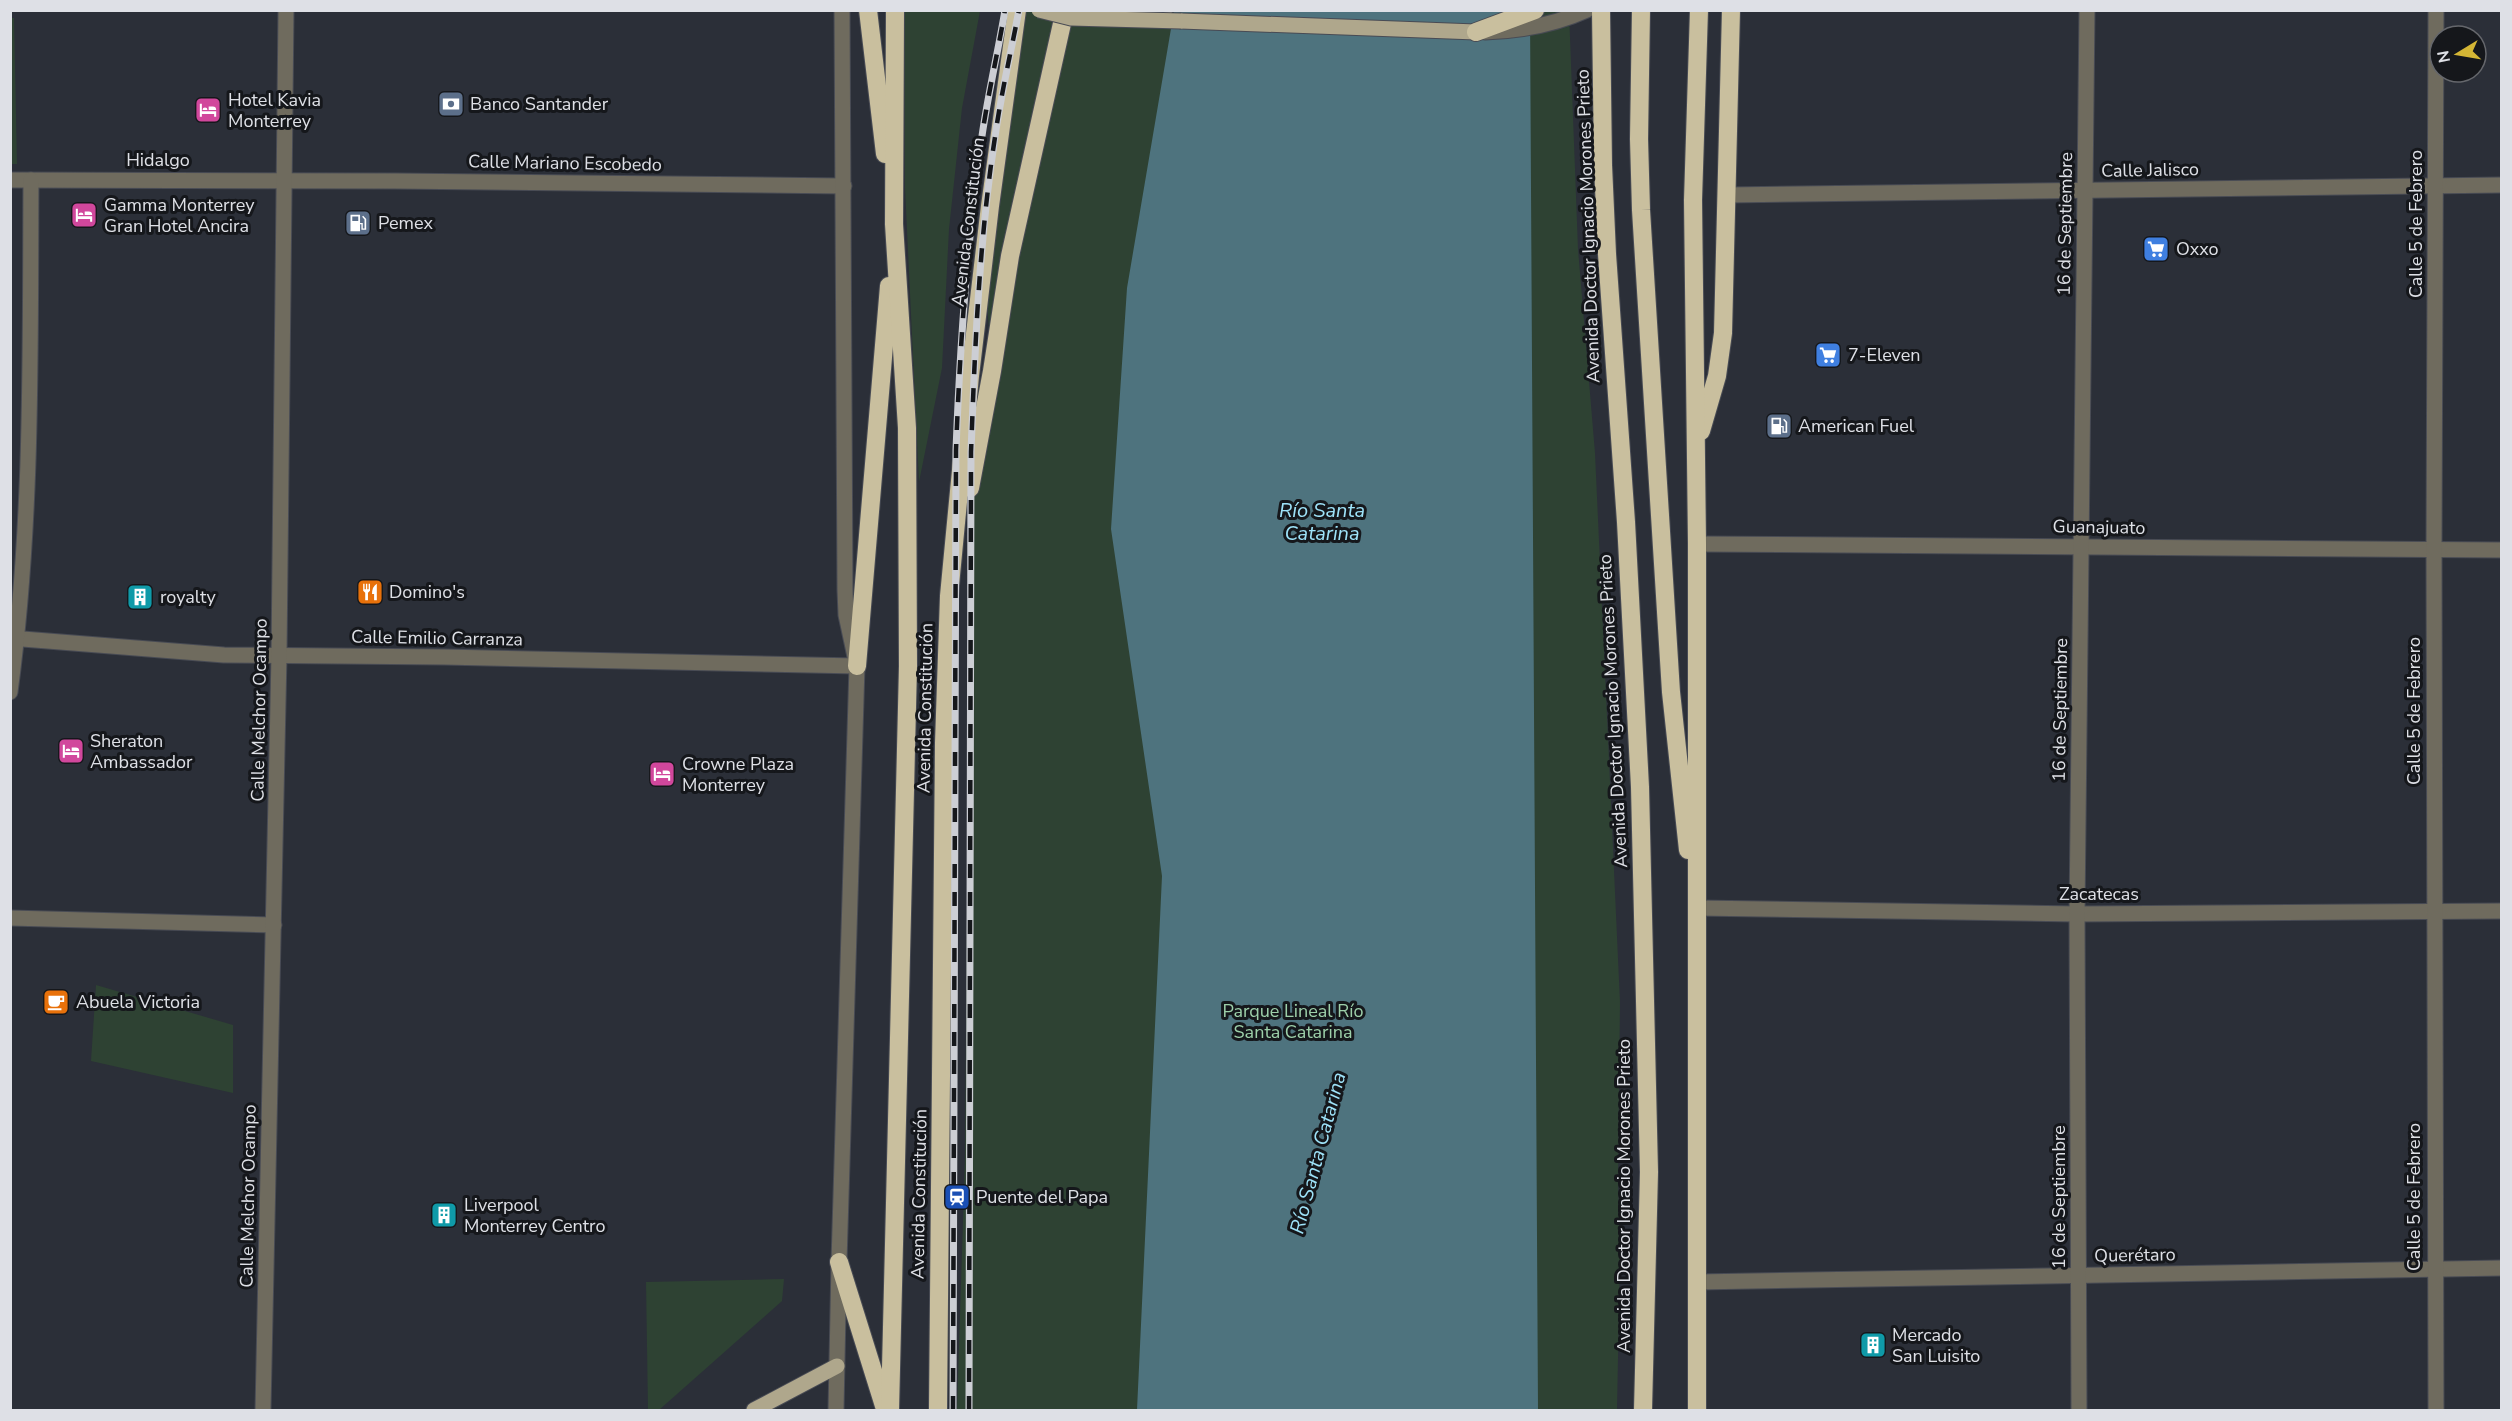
<svg xmlns="http://www.w3.org/2000/svg" width="2512" height="1421" viewBox="0 0 2512 1421" font-family="'Nunito Sans',sans-serif">
<style>
.green{fill:#2e4233}
.water{fill:#4e737e}
.lines{fill:none;stroke-linecap:round;stroke-linejoin:round}
.minor-casing{stroke:#484b54;stroke-width:17}
.major-casing{stroke:#484b54;stroke-width:17}
.highway-casing{stroke:#484b54;stroke-width:20}
.minor{stroke:#6f6b5e;stroke-width:15}
.major{stroke:#afa78c;stroke-width:15}
.highway{stroke:#c9bf9e;stroke-width:18}
.rail-casing{stroke:#ccced4;stroke-width:7}
.rail{stroke:#15171b;stroke-width:4.5;stroke-dasharray:14;stroke-linecap:butt}
.major-bridge-casing{stroke:#484b54;stroke-width:17;stroke-linecap:butt}
.major-bridge{stroke:#afa78c;stroke-width:15}
.labels{text-anchor:middle;dominant-baseline:central;stroke-width:6;stroke-linejoin:round;paint-order:stroke}
.poi-label{font-size:18px;fill:#dee0e6;stroke:#15171b;text-anchor:start}
.street-label{font-size:18px;fill:#dee0e6;stroke:#15171b}
.park-label{font-size:18px;fill:#9dd0aa;stroke:#15171b}
.water-label{font-size:20px;font-style:italic;fill:#9ee3f9;stroke:#15171b}
</style>
<rect width="100%" height="100%" fill="#2b2f38"/>
<g class="green">
<polygon points="904,11 980,11 962,108 949,229 942,368 919,482 905,188"/>
<polygon points="1022,11 1569,11 1578,249 1595,453 1620,1002 1618,1181 1620,1257 1617,1410 957,1410 965,1157 970,522 987,417 990,352 984,242"/>
<polygon points="11,18 14,18 17,164 10,164"/>
<polygon points="96,985 233,1025 233,1093 91,1061"/>
<polygon points="784,1279 782,1301 659,1410 648,1410 646,1282"/>
</g>
<polygon class="water" points="1174,11 1530,11 1538,1410 1137,1410 1162,876 1111,529 1127,288"/>
<g class="lines">
<defs>
<g id="minor">
<path d="M1485,32C1521,31 1554,25 1587,10"/>
<polyline points="10,180 395,181 844,186"/>
<polyline points="1727,195 2502,185"/>
<polyline points="1697,544 2502,550"/>
<polyline points="10,638 224,655 444,657 857,666"/>
<path d="M10,692C33,522 30,350 31,180"/>
<polyline points="1697,908 2077,914 2502,911"/>
<polyline points="10,918 274,925"/>
<polyline points="1697,1282 2502,1268"/>
<polyline points="263,1410 279,655 286,10"/>
<polyline points="836,1410 839,1262 857,666 846,615 845,590 842,10"/>
<polyline points="2079,1410 2077,914 2087,10"/>
<polyline points="2436,1410 2434,550 2436,10"/>
</g>
<g id="major">
<polyline points="1181,21 1476,32"/>
<polyline points="754,1410 837,1366"/>
</g>
<g id="highway">
<polyline points="868,10 885,154"/>
<polyline points="1133,10 1164,17"/>
<polyline points="1601,10 1603,165 1607,254 1626,522 1640,787 1649,1172 1643,1410"/>
<polyline points="1641,10 1639,139 1641,210 1671,692 1688,850"/>
<polyline points="1476,32 1535,10"/>
<polyline points="1701,431 1717,376 1723,333 1731,10"/>
<polyline points="970,488 992,371 1010,256 1065,10"/>
<polyline points="857,666 889,286"/>
<polyline points="839,1262 885,1409"/>
<polyline points="890,1410 908,666 907,428 894,224 895,10"/>
<polyline points="938,1410 944,743 949,596 970,376 990,206 1017,10"/>
<polyline points="1697,1410 1697,544 1693,200 1699,10"/>
</g>
</defs>
<use href="#minor" class="minor-casing"/>
<use href="#major" class="major-casing"/>
<use href="#highway" class="highway-casing"/>
<use href="#minor" class="minor"/>
<use href="#major" class="major"/>
<use href="#highway" class="highway"/>
<defs>
<g id="rail">
<path d="M953,1410L956,450C960,345 967,240 982,136C988,94 998,52 1005,10"/>
<path d="M969,1410L971,452C975,347 979,241 995,137C1001,94 1011,52 1019,10"/>
</g>
</defs>
<use href="#rail" class="rail-casing"/>
<use href="#rail" class="rail"/>
<defs>
<polyline id="major-bridge" points="1039,10 1071,18 1181,21"/>
</defs>
<use href="#major-bridge" class="major-bridge-casing"/>
<use href="#major-bridge" class="major-bridge"/>
</g>
<defs>
<symbol id="bank-square" viewBox="-11 -11 22 22"><rect x="-9" y="-9" width="18" height="18" rx="4" fill="#5c6f8a" stroke="#15171b"/><path d="M-6-4H6V4H-6ZM0-2.3a2.3 2.3 0 1 0 0 4.6a2.3 2.3 0 1 0 0-4.6Z" fill="#fff"/></symbol>
<symbol id="hotel-square" viewBox="-11 -11 22 22"><rect x="-9" y="-9" width="18" height="18" rx="4" fill="#d1479c" stroke="#15171b"/><path d="M-6-4.5h1.5V1H6V5H4.5V3h-9V5H-6ZM-4 0a1.8 1.8 0 1 1 3.6 0ZM.5 0V-2.5h3Q6-2.5 6 0Z" fill="#fff"/></symbol>
<symbol id="fuel-square" viewBox="-11 -11 22 22"><rect x="-9" y="-9" width="18" height="18" rx="4" fill="#5c6f8a" stroke="#15171b"/><path d="M-5.5-6h7V0h2V4h1.3V-2.5L3-4.5l.8-.8L6-3V5H2.5V1h-1V6h-7ZM-4.2-4.7v3.2H.2V-4.7Z" fill="#fff"/></symbol>
<symbol id="supermarket-square" viewBox="-11 -11 22 22"><rect x="-9" y="-9" width="18" height="18" rx="4" fill="#3f7fe0" stroke="#15171b"/><path d="M-6-5.5h2.5l.6 2H6L4.5 2H-2.5L-4.4-4H-6ZM-1.5 3.2a1.3 1.3 0 1 0 .1 0ZM3 3.2a1.3 1.3 0 1 0 .1 0Z" fill="#fff"/></symbol>
<symbol id="restaurant-square" viewBox="-11 -11 22 22"><rect x="-9" y="-9" width="18" height="18" rx="4" fill="#e8710a" stroke="#15171b"/><path d="M-5-6h1v4h1v-4h1v4h1v-4h1v5L-1.5 .5V6h-2V.5L-5-1ZM5-6V6H3V1.5H1.5Q1.5-4 5-6Z" fill="#fff"/></symbol>
<symbol id="building-square" viewBox="-11 -11 22 22"><rect x="-9" y="-9" width="18" height="18" rx="4" fill="#0f9aa8" stroke="#15171b"/><path d="M-4-6H4V6H1V3H-1V6H-4ZM-2.5-4.3h1.7v1.8h-1.7ZM.8-4.3h1.7v1.8H.8ZM-2.5-1h1.7V.8h-1.7ZM.8-1h1.7V.8H.8Z" fill="#fff"/></symbol>
<symbol id="cafe-square" viewBox="-11 -11 22 22"><rect x="-9" y="-9" width="18" height="18" rx="4" fill="#e8710a" stroke="#15171b"/><path d="M-5.5-4.5H6V0H3Q3 3.5 0 3.5H-2.5Q-5.5 3.5-5.5 0ZM3-3.2v2h1.7v-2ZM-6 4.5H4V6H-6Z" fill="#fff"/></symbol>
<symbol id="station-square" viewBox="-11 -11 22 22"><rect x="-9" y="-9" width="18" height="18" rx="4" fill="#1a4fb4" stroke="#15171b"/><path d="M-3-6H3Q5-6 5-4V2Q5 4 3 4L4.5 6H3L1.5 4h-3L-3 6H-4.5L-3 4Q-5 4-5 2V-4Q-5-6-3-6ZM-3.5-4v3h7v-3ZM-3.5 1v1.5H-2V1ZM2 1v1.5H3.5V1Z" fill="#fff"/></symbol>
</defs>
<g fill-rule="evenodd">
<use href="#bank-square" x="436" y="89" width="30" height="30"/>
<use href="#hotel-square" x="193" y="95" width="30" height="30"/>
<use href="#hotel-square" x="69" y="200" width="30" height="30"/>
<use href="#fuel-square" x="343" y="208" width="30" height="30"/>
<use href="#supermarket-square" x="2141" y="234" width="30" height="30"/>
<use href="#supermarket-square" x="1813" y="340" width="30" height="30"/>
<use href="#fuel-square" x="1764" y="411" width="30" height="30"/>
<use href="#restaurant-square" x="355" y="577" width="30" height="30"/>
<use href="#building-square" x="125" y="582" width="30" height="30"/>
<use href="#hotel-square" x="56" y="736" width="30" height="30"/>
<use href="#hotel-square" x="647" y="759" width="30" height="30"/>
<use href="#cafe-square" x="41" y="987" width="30" height="30"/>
<use href="#station-square" x="942" y="1182" width="30" height="30"/>
<use href="#building-square" x="429" y="1200" width="30" height="30"/>
<use href="#building-square" x="1858" y="1330" width="30" height="30"/>
</g>
<g class="labels">
<g class="poi-label">
<text x="228" y="100">Hotel Kavia<tspan x="228" dy="21">Monterrey</tspan></text>
<text x="470" y="104">Banco Santander</text>
<text x="104" y="205">Gamma Monterrey<tspan x="104" dy="21">Gran Hotel Ancira</tspan></text>
<text x="378" y="223">Pemex</text>
<text x="2176" y="249">Oxxo</text>
<text x="1848" y="355">7-Eleven</text>
<text x="1798" y="426">American Fuel</text>
<text x="389" y="592">Domino's</text>
<text x="160" y="597">royalty</text>
<text x="90" y="741">Sheraton<tspan x="90" dy="21">Ambassador</tspan></text>
<text x="682" y="764">Crowne Plaza<tspan x="682" dy="21">Monterrey</tspan></text>
<text x="76" y="1002">Abuela Victoria</text>
<text x="976" y="1197">Puente del Papa</text>
<text x="464" y="1205">Liverpool<tspan x="464" dy="21">Monterrey Centro</tspan></text>
<text x="1892" y="1335">Mercado<tspan x="1892" dy="21">San Luisito</tspan></text>
</g>
<g class="street-label">
<text x="158" y="160">Hidalgo</text>
<text transform="translate(565 163) rotate(1)">Calle Mariano Escobedo</text>
<text transform="translate(2150 170) rotate(-1)">Calle Jalisco</text>
<text transform="translate(968 222) rotate(-83)">Avenida Constitución</text>
<text transform="translate(2065 224) rotate(-89)">16 de Septiembre</text>
<text transform="translate(2416 224) rotate(-90)">Calle 5 de Febrero</text>
<text transform="translate(1588 226) rotate(-92)">Avenida Doctor Ignacio Morones Prieto</text>
<text transform="translate(2099 527) rotate(1)">Guanajuato</text>
<text transform="translate(437 638) rotate(1)">Calle Emilio Carranza</text>
<text transform="translate(925 708) rotate(-89)">Avenida Constitución</text>
<text transform="translate(259 710) rotate(-89)">Calle Melchor Ocampo</text>
<text transform="translate(2060 710) rotate(-89)">16 de Septiembre</text>
<text transform="translate(1613 711) rotate(-93)">Avenida Doctor Ignacio Morones Prieto</text>
<text transform="translate(2414 711) rotate(-90)">Calle 5 de Febrero</text>
<text x="2099" y="894">Zacatecas</text>
<text transform="translate(919 1194) rotate(-89)">Avenida Constitución</text>
<text transform="translate(248 1196) rotate(-89)">Calle Melchor Ocampo</text>
<text transform="translate(1624 1196) rotate(-90)">Avenida Doctor Ignacio Morones Prieto</text>
<text transform="translate(2059 1197) rotate(-90)">16 de Septiembre</text>
<text transform="translate(2414 1197) rotate(-90)">Calle 5 de Febrero</text>
<text transform="translate(2135 1255) rotate(-1)">Querétaro</text>
</g>
<g class="park-label">
<text x="1293" y="1011">Parque Lineal Río<tspan x="1293" dy="21">Santa Catarina</tspan></text>
</g>
<g class="water-label">
<text x="1322" y="510">Río Santa<tspan x="1322" dy="23">Catarina</tspan></text>
<text transform="translate(1318 1153) rotate(-75)">Río Santa Catarina</text>
</g>
</g>
<rect width="2512" height="1421" fill="none" stroke="#dee0e6" stroke-width="24"/>
<g transform="translate(2458 54) rotate(259)"><circle r="28" fill="#15171b" stroke="#65676c" stroke-width="1.5"/>
<path d="M0-4.5L10 22L0 15L-10 22Z" fill="#d4b635"/>
<text y="-9" font-size="16" font-weight="bold" text-anchor="middle" fill="#dee0e6">N</text>
</g>
</svg>
